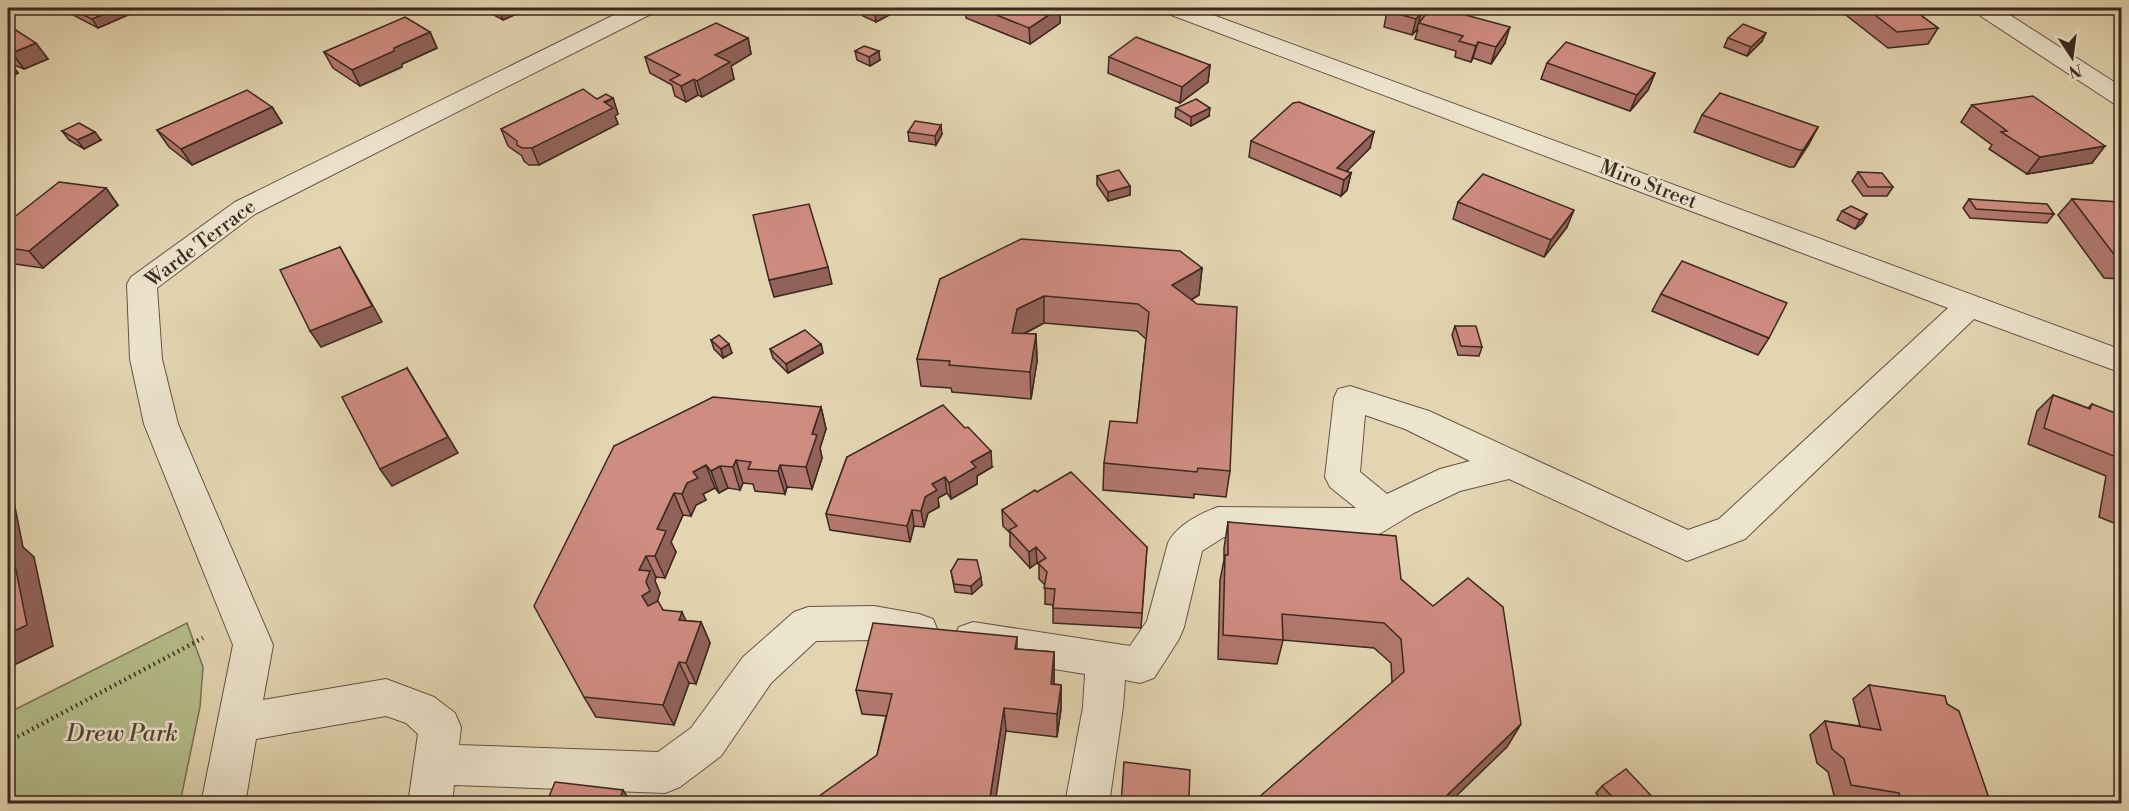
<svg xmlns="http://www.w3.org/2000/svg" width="2129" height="811" viewBox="0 0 2129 811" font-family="'Libre Bodoni',serif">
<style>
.green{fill:#b5bd8c;stroke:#787256;stroke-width:1.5}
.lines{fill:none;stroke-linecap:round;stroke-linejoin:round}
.minor-casing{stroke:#655344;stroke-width:2}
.path{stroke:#3b281f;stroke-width:4.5;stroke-dasharray:1.5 4;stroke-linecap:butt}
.minor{fill:#ede4cd;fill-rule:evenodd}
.wall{fill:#b2786f;stroke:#3b281f;stroke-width:1.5}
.shaded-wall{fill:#91625a;stroke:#3b281f;stroke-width:1.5}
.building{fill:#cf8c81;stroke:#3b281f;stroke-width:1.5}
.labels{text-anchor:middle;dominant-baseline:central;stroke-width:5;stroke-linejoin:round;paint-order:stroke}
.street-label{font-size:20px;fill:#3b281f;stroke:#ede4cd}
.near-park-label{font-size:24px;font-style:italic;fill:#534635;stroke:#ede4cd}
</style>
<rect width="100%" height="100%" fill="#e3d5b2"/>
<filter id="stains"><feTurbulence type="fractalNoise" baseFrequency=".00333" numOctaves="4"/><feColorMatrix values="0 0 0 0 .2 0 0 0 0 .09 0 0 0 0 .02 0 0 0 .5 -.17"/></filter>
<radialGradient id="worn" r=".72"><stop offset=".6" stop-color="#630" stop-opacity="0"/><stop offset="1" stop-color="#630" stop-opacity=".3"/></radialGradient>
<polygon class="green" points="187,623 203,667 200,707 180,803 8,803 8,713"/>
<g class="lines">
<defs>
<g id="minor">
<polygon points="628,8 656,8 653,13 255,214 157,288 162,359 178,424 273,645 263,700 386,679 434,697 455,713 461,727 459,745 658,752 691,728 743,657 794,612 808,607 874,606 919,614 933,619 938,631 933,643 919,648 874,640 816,641 771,683 721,756 680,787 665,793 454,785 452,804 408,804 418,734 406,723 386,716 256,739 245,804 201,804 233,645 144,424 130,359 127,284 131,277 235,202"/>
<path d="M1163,8H1194L2122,350V373L1974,319L1745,539L1687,561L1509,479L1460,491L1414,513L1381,533L1368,538L1224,537L1202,551L1184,627L1179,639L1154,678L1140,683L1125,680L1123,707L1109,804H1065L1083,707L1085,674L973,656L959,651L953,639L959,627L973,622L1130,646L1147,621L1168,543C1177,525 1199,514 1218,507L1356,508L1330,487L1325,477L1334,398L1338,389L1350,386L1429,411L1688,530L1719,519L1948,308L1166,13ZM1365,415L1405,429L1470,461L1440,469L1387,494L1360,472Z"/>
<polygon points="1973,8 1999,8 2122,87 2122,105 2113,103 1976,13"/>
</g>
</defs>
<use href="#minor" class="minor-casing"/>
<polyline class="path" points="8,742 203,638"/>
<use href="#minor" class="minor"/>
</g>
<g class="wall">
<polygon points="67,8 144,8 98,28 73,15"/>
<polygon points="481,8 530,8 503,20"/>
<polygon points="862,8 888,8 889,15 876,22 863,16"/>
<polygon points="965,8 1060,8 1060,23 1030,44 966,18"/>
<polygon points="1837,8 1911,8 1938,28 1928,44 1888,48"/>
<polygon points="1432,9 1505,43 1491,64 1473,58 1471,62 1455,57 1456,51 1415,39 1418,29 1412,35 1384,27 1387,11"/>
<polygon points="8,25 48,59 24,69 11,64 18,73 8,78"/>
<polygon points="430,32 437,48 402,64 402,67 360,86 333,68 324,52"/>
<polygon points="748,38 751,54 731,66 734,79 702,97 698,95 686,102 675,96 672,85 650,73 645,57"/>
<polygon points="1728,38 1762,41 1747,56 1724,47"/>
<polygon points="855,51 880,60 870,66 857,60"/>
<polygon points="1109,57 1210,65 1208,82 1180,103 1108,73"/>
<polygon points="1547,63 1655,73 1648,90 1630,111 1541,79"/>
<polygon points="613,98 618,114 615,116 618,124 539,165 529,165 524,161 522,156 508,146 501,129 597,99"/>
<polygon points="1972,105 2092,163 2027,174 1989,149 1992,145 1961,122"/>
<polygon points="272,107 282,123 192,165 169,147 157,130"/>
<polygon points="1176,108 1209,116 1191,126 1175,117"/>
<polygon points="1702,115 1818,127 1794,167 1789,167 1694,132"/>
<polygon points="62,131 101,140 84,149 69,140"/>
<polygon points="908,132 942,134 936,145 909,141"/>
<polygon points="1251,141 1370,148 1346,171 1351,173 1347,190 1341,196 1249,157"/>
<polygon points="1858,172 1893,187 1887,196 1863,196 1852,181"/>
<polygon points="1097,176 1130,186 1130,195 1108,201 1097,185"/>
<polygon points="106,188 118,205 43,268 8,263 8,222"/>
<polygon points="1969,199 2054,214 2047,223 1970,218 1963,208"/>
<polygon points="2072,199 2121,203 2121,279 2104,278 2058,215"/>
<polygon points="1458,202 1567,227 1544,257 1453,219"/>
<polygon points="1842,211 1867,214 1862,223 1855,229 1837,220"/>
<polygon points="1202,268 1199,295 1191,300 1230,471 1226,497 1194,494 1194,498 1103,490 1104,463 1137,423 1146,339 1137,331 1044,323 1024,334 1036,334 1037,361 1031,399 952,392 951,388 921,386 917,359 940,279"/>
<polygon points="1661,294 1769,338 1758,355 1652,311"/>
<polygon points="1455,326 1482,347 1479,356 1458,355 1452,335"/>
<polygon points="711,340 732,353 723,358 714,349"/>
<polygon points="821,344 823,353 788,373 773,358 770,349"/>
<polygon points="2053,395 2088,408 2092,404 2114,419 2121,421 2121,526 2099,517 2106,476 2028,444 2037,411"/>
<polygon points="821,407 826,429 820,448 822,458 812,489 787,487 785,494 755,491 753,484 743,483 740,490 728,488 719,493 715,488 703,494 706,500 696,505 691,516 683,515 671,542 676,552 665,578 656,577 655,581 660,593 657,601 663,610 687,621 701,622 710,643 696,684 689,683 674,725 596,717 584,697 614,446"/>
<polygon points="847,457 992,467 977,476 977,484 951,499 947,493 938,498 939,507 928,513 924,527 914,526 910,542 830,530 826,514"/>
<polygon points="1037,492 1147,547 1141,628 1053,623 1053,605 1045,604 1045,585 1039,579 1039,565 1037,563 1030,568 1010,546 1010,533 1003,526 1002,510"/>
<polygon points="1228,522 1401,579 1507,747 1392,682 1391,663 1374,648 1283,640 1277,664 1218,659 1220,580 1224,560 1224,548"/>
<polygon points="951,571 982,585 972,594 955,592"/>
<polygon points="1017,637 1017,649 1054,652 1054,684 1061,685 1061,709 1057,737 1006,731 877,755 886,716 862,714 856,690"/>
<polygon points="1869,685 1947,704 1991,804 1865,804 1835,799 1828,772 1817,763 1810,735 1825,721 1860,726 1853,699"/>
<polygon points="1602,786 1659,804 1606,804 1596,793"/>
</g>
<g class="shaded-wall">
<polygon points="119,8 144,8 98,28 92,19"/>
<polygon points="498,8 530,8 503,20"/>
<polygon points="887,8 888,8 889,15 876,22 875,14"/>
<polygon points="1060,8 1060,23 1030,44 1029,28"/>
<polygon points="1421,13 1417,29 1412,35 1416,19"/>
<polygon points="1510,27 1505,43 1491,64 1496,47"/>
<polygon points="430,32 437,48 402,64 402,67 360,86 352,70 394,48"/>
<polygon points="1766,33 1762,41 1747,56 1751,47"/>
<polygon points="748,38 751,54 731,66 734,79 702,97 697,81 715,55"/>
<polygon points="1478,42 1473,58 1471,62 1476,46"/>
<polygon points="36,43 48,59 24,69 12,53"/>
<polygon points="879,51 880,60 870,66 869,57"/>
<polygon points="8,59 18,73 8,78"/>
<polygon points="1210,65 1208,82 1180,103 1182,87"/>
<polygon points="1655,73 1648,90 1630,111 1637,95"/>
<polygon points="694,79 698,95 686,102 681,86"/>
<polygon points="613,98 618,114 615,116 618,124 539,165 532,148"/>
<polygon points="8,102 13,109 8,111"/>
<polygon points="272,107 282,123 192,165 181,149"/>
<polygon points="1210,108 1209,116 1191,126 1191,117"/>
<polygon points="941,125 942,134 936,145 935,136"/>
<polygon points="1818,127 1809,144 1794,167 1803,150"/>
<polygon points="95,132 101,140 84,149 77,140"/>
<polygon points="1374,132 1370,148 1340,178 1337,168"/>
<polygon points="2105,146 2092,163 2027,174 2040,157"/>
<polygon points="1351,173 1347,190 1341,196 1344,180"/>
<polygon points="1130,186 1130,195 1108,201 1108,192"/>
<polygon points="106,188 118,205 43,268 29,251"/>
<polygon points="1574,210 1567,227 1544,257 1551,240"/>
<polygon points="1867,214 1862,223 1855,229 1860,220"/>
<polygon points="340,247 382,322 321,347 310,331"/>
<polygon points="828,267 832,284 774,297 769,280"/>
<polygon points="1202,268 1199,295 1170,312 1172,285"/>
<polygon points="8,291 13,297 8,306"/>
<polygon points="1044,296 1044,323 1019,336 1012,333 1017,309"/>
<polygon points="1036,334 1037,361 1031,399 1030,372"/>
<polygon points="729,344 732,353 723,358 721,349"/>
<polygon points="821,344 823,353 788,373 786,364"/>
<polygon points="407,368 458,453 392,486 380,469"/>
<polygon points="821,407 826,429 820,448 822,458 812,489 806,467 812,434"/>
<polygon points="991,451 992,467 977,476 977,484 951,499 949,483 971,462"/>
<polygon points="736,460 743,483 740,490 733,467"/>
<polygon points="706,465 715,488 703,494 706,500 696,505 691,516 682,494 687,483 693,472"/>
<polygon points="780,465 787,487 785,494 778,471"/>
<polygon points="720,466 728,488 719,493 711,471"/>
<polygon points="945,477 947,493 938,498 939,507 928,513 924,527 921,511 925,497 932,484"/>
<polygon points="8,480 10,482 23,547 34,557 53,646 8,668"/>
<polygon points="674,493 683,515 671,542 676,552 665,578 655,556 657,529"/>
<polygon points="912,510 914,526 910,542 907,526"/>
<polygon points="1036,547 1037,563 1030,568 1029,552"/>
<polygon points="646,556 656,577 655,581 660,593 652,617 642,596 639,570"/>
<polygon points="981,577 982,585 972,594 971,586"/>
<polygon points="682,612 692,633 679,620"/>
<polygon points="701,622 710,643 696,684 686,663"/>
<polygon points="1054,652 1054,677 1051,708 1051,684"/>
<polygon points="679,662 689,683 674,725 663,705"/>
<polygon points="1061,685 1061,709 1057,737 1057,714"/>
<polygon points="1004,708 1006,731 995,804 989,804"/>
<polygon points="1521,724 1507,747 1448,804 1438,804"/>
<polygon points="623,790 632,804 618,804"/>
</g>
<g class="building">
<polygon points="68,8 119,8 92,19"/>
<polygon points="862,8 887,8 875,14"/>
<polygon points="979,8 1059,8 1029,28"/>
<polygon points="1390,8 1429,8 1428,8 1433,10 1435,8 1440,8 1510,27 1496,47 1478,42 1476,46 1459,41 1463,36 1419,23 1426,14 1421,13 1416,19 1387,11"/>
<polygon points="1866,8 1911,8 1938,28 1897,32"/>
<polygon points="405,17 430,32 394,48 394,51 352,70 324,52"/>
<polygon points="716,23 748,38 715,55 730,62 697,81 694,79 681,86 670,80 680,75 645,57"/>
<polygon points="1743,24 1766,33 1751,47 1728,38"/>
<polygon points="8,25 36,43 12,53 8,51"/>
<polygon points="1136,37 1210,65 1182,87 1109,57"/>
<polygon points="1566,42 1655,73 1637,95 1547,63"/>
<polygon points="864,46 879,51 869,57 855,51"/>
<polygon points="583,89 597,99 606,94 613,98 604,102 613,108 532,148 522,148 517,145 517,141 501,129"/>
<polygon points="247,90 272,107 181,149 157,130"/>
<polygon points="1720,93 1818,127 1803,150 1799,150 1702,115"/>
<polygon points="2033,96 2105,146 2040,157 2001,132 2007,131 1972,105"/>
<polygon points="1196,99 1210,108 1191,117 1176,108"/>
<polygon points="1299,102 1374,132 1337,168 1351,173 1344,180 1251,141 1293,103"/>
<polygon points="915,121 941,125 935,136 908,132"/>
<polygon points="79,123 95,132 77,140 62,131"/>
<polygon points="1119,170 1130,186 1108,192 1097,176"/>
<polygon points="1858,172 1882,173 1893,187 1868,187"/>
<polygon points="1483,174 1574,210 1551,240 1458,202"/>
<polygon points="59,182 106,188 29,251 8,248 8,222"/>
<polygon points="1969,199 2047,204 2054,214 1976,209"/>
<polygon points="2072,199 2121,202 2121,261 2119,261"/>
<polygon points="809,204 828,267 769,280 753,215"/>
<polygon points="1851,206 1867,214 1860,220 1842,211"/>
<polygon points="1021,239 1180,251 1202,268 1172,285 1197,304 1237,307 1230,471 1198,468 1197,472 1104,463 1110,421 1137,423 1149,312 1138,304 1044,296 1017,309 1012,333 1036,334 1030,372 949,365 950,361 917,359 940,279"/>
<polygon points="340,247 372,306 310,331 280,270"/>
<polygon points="1682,261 1787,303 1769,338 1661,294"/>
<polygon points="1455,326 1476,326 1482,347 1461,346"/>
<polygon points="805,330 821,344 786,364 770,349"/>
<polygon points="719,335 729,344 721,349 711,340"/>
<polygon points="407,368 448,437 380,469 342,397"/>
<polygon points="2053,395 2090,409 2092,404 2115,413 2114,419 2121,421 2121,459 2044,428"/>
<polygon points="713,397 821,407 812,434 817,435 806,467 780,465 778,471 748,469 751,462 736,460 733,467 720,466 711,471 706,465 693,472 698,478 687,483 682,494 674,493 657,529 666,531 655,556 646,556 639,570 650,571 646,582 650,591 642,596 648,606 658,601 663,610 682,612 679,620 701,622 686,663 679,662 663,705 584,697 534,606 614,446"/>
<polygon points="943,405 965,428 968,427 991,451 971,462 976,467 949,483 945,477 932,484 937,490 925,497 921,511 912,510 907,526 826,514 847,457"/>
<polygon points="1071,472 1147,547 1142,613 1053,608 1055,589 1044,588 1047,572 1038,563 1046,558 1036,547 1029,552 1009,530 1017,526 1002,510 1035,490 1037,492"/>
<polygon points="2121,473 2121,502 2117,501"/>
<polygon points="1228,522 1396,536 1401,579 1433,606 1468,578 1503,607 1521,724 1438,804 1251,804 1404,672 1401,639 1384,623 1282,614 1283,640 1223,635 1225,555 1228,555"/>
<polygon points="9,535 27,625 8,634 8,536"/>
<polygon points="958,559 977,560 981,577 971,586 954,584 951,571"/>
<polygon points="873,623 1017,637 1015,649 1054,652 1051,684 1061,685 1057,714 1004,708 989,804 808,804 877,755 892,694 856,690"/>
<polygon points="1869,685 1945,696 1947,704 1959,711 1991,804 1902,804 1899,793 1851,785 1844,759 1832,749 1825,721 1881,730"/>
<polygon points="1124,762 1190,770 1189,800 1229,804 1121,804"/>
<polygon points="1626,769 1659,804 1619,804 1602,786"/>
<polygon points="555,782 623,790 618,804 546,804"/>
</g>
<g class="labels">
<g class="street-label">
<text transform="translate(1648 185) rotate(21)">Miro Street</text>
<text transform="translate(201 244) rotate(-37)">Warde Terrace</text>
</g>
<g class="near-park-label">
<text x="122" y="734">Drew Park</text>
</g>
</g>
<rect width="2129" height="811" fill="none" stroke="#e3d5b2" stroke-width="30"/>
<rect x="9" y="9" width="2111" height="793" fill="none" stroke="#3b281f" stroke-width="3"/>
<rect x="15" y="15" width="2099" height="781" fill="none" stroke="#3b281f" stroke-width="1.5"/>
<g transform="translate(2072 57) rotate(167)" stroke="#ede4cd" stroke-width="4.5" paint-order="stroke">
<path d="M0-4.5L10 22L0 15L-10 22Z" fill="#3b281f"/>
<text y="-9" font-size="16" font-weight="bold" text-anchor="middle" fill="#3b281f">N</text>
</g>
<rect width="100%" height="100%" filter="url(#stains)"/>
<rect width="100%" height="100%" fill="url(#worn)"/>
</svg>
